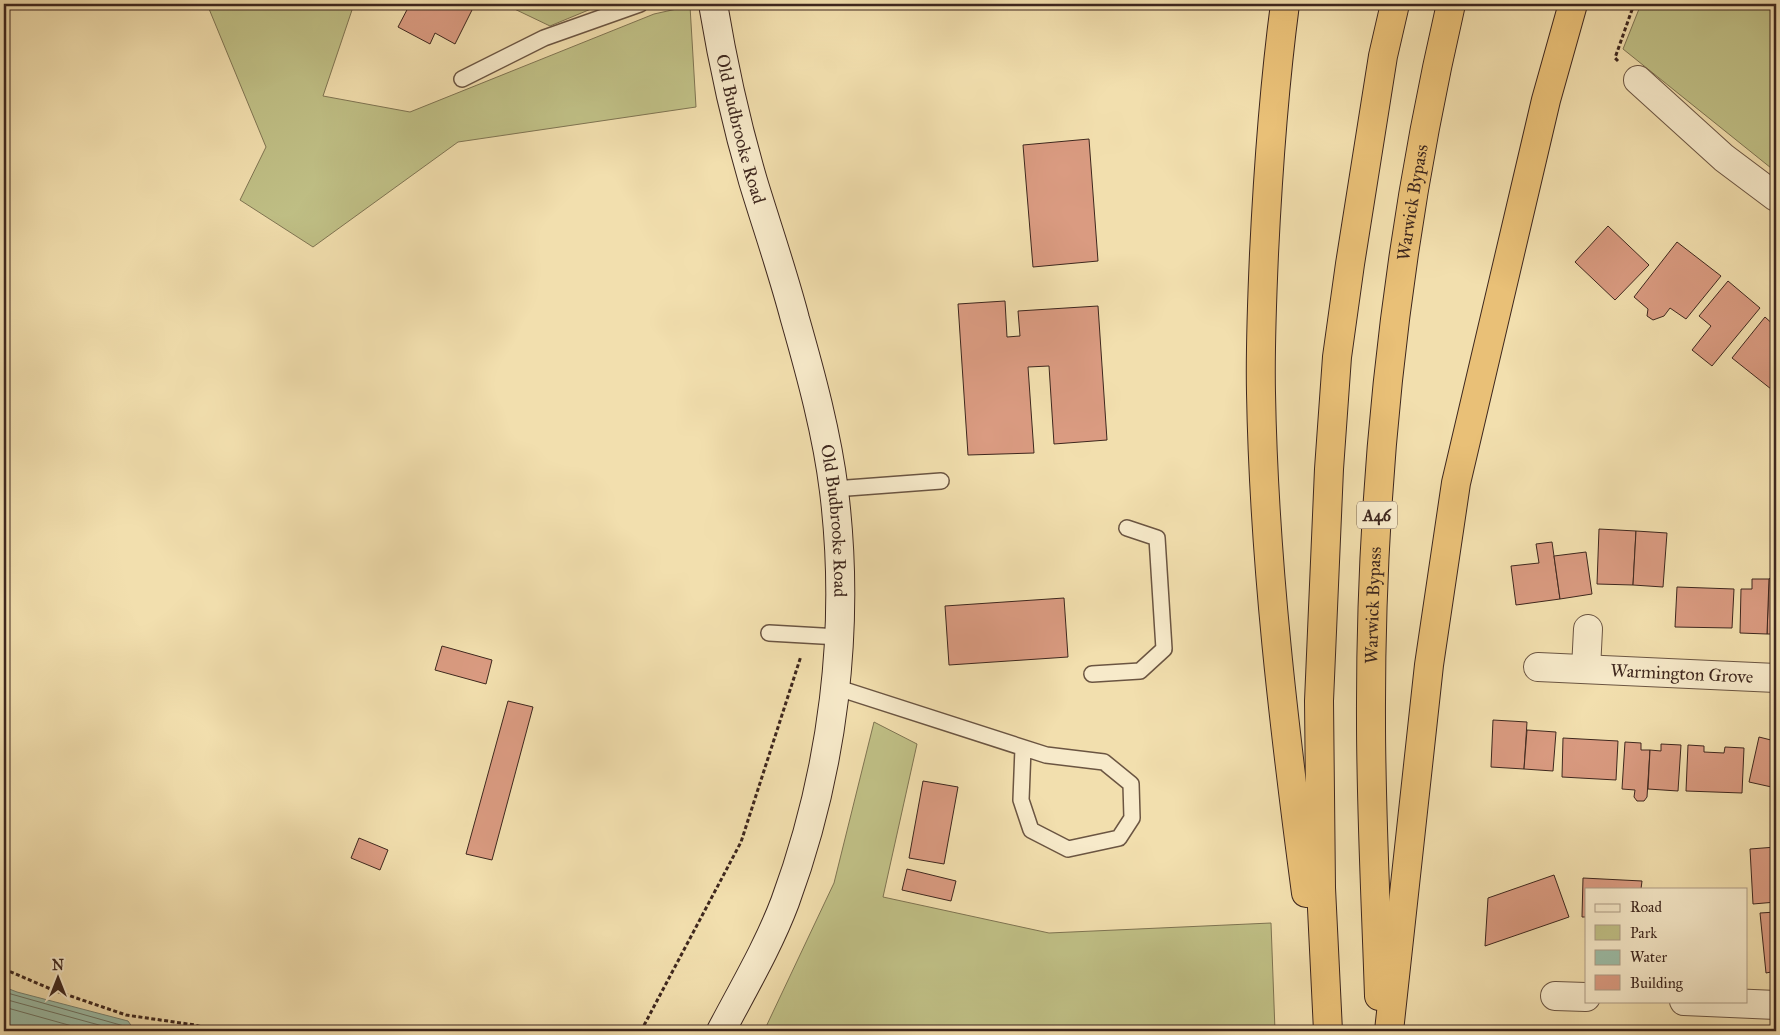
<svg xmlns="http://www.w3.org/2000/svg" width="1780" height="1035" viewBox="0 0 1780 1035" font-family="'IM FELL Great Primer',serif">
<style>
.green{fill:#c0c086;stroke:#7f7452}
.water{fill:#9cbda7;stroke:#768170}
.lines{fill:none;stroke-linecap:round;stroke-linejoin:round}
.shore{stroke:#6d7262;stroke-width:1}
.building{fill:#da9b81;stroke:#3e271e}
.lane-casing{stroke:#6b5542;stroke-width:18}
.street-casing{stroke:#6b5542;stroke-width:30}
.secondary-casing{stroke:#3e271e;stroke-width:30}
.highway-casing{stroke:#3e271e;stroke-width:30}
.path{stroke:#3e271e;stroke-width:3;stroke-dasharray:4 2.5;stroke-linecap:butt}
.lane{stroke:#f7eaca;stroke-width:15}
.street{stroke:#f7eaca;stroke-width:28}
.secondary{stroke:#f7eaca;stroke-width:28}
.highway{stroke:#e9c077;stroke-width:28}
.labels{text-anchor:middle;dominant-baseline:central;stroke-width:4.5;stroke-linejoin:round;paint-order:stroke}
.shield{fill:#f7eaca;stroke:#766252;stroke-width:1}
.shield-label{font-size:16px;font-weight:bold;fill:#3e271e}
.street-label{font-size:18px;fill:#3e271e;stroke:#f7eaca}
</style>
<rect width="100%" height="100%" fill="#f2dfae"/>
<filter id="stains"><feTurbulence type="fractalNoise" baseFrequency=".004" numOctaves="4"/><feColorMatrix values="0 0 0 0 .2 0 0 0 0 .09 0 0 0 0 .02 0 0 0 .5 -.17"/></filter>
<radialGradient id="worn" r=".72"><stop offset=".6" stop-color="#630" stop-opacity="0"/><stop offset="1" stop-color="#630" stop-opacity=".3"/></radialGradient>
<g class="green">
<polygon points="207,4 354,4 323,96 410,112 654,14 690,6 696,107 458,142 313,247 240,200 266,147"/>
<polygon points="504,4 603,4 550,26"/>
<polygon points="1641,4 1776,4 1776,172 1623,49"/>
<polygon points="874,722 917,744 883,897 1049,933 1271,923 1275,1031 764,1031 834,883"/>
</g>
<polygon class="water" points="4,987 17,992 128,1021 135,1031 4,1031"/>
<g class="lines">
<g class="shore">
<polyline points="4,992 124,1026 129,1031"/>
<polyline points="4,999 121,1031"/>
<polyline points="4,1007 90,1031"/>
</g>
</g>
<g class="building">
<polygon points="410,4 471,4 474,6 455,44 435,33 430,44 398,27"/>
<polygon points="1089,139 1098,261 1033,267 1023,145"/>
<polygon points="1608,226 1649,265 1615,300 1575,262"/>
<polygon points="1677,242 1721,276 1686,319 1670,308 1664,316 1653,320 1647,316 1648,309 1634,297"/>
<polygon points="1728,281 1760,308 1712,366 1692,350 1711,326 1699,316"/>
<polygon points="1005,301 1007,337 1020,336 1018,311 1098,306 1107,440 1054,444 1049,366 1028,367 1034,453 968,455 958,304"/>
<polygon points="1765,317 1776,327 1776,393 1732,358"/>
<polygon points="1599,529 1636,531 1633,585 1597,584"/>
<polygon points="1636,531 1667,533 1663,587 1633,585"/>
<polygon points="1552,542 1560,599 1516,605 1511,566 1539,563 1536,544"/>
<polygon points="1586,552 1592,594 1560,599 1554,556"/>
<polygon points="1776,572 1776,634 1767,634 1769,579"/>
<polygon points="1752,579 1769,579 1767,634 1740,633 1741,589 1752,589"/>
<polygon points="1677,587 1734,589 1732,628 1675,627"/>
<polygon points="1064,598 1068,657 949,665 945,606"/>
<polygon points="442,646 492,660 486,684 435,670"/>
<polygon points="508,701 533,707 492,860 466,854"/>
<polygon points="1493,720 1527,722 1524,769 1491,767"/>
<polygon points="1527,730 1556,732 1553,771 1524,769"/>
<polygon points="1759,737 1775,741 1776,788 1749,782"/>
<polygon points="1563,738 1618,741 1616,780 1562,777"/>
<polygon points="1625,742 1641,743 1641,750 1650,750 1647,797 1644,801 1637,801 1634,797 1635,790 1622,789"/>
<polygon points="1661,744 1681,745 1678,791 1648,789 1650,750 1661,751"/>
<polygon points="1688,745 1704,746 1704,752 1724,753 1725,747 1744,748 1742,793 1686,791"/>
<polygon points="923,781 958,787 944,864 909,858"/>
<polygon points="359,838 388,850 380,870 351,858"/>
<polygon points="1776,847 1776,902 1753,904 1750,849"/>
<polygon points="907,869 956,881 951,901 902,890"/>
<polygon points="1554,875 1569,917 1485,946 1488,898"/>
<polygon points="1583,878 1642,881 1641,889 1586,889 1586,917 1582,917"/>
<polygon points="1776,912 1776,971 1766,973 1760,913"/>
</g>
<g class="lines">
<defs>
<g id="lane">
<polyline points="462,79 544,38 640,4"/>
<polyline points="834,489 941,481"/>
<polyline points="769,633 839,637"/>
<polyline points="1092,674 1140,671 1164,649 1157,538 1127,528"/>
<polyline points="835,687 1046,755 1104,762 1131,784 1132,818 1119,838 1068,849 1031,830 1021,800 1023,748"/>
</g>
<g id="street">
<polyline points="1638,80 1724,158 1776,197"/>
<path id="s1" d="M1538,667L1776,678"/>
<polyline points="1586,669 1588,629"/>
<polyline points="1555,996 1586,997"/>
<polyline points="1684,1001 1776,1005"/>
</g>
<g id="secondary">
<path id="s2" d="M713,4C723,64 736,123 753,181C767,227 783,273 795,319C811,375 827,434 834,491C851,629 833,772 785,902C768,947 743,989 721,1031"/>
</g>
<g id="highway">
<path d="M1285,4C1274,87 1268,171 1264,254C1262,300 1260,347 1261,393C1264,561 1284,727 1306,893"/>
<path id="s3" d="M1379,996C1376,904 1371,812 1371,720C1370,480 1397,238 1451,4"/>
<polyline points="1328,1031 1321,888 1319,701 1329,469 1337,357 1350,264 1383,56 1395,4"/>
<polyline points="1389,1031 1429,665 1456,483 1546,100 1573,4"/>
</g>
</defs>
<use href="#lane" class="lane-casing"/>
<use href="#street" class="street-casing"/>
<use href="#secondary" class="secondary-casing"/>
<use href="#highway" class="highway-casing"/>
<g class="path">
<polyline points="1618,61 1615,58 1634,4"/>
<polyline points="4,969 53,990 126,1015 195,1025 217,1031"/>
<polyline points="641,1031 741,842 801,656"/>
</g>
<use href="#lane" class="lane"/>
<use href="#street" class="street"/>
<use href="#secondary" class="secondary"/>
<use href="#highway" class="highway"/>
</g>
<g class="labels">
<rect class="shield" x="1357" y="501.5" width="40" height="27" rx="4"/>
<g class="shield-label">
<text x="1377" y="515">A46</text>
</g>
<g class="street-label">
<text stroke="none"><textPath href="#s2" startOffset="128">Old Budbrooke Road</textPath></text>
<text stroke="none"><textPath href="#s3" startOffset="796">Warwick Bypass</textPath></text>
<text stroke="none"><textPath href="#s2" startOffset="532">Old Budbrooke Road</textPath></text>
<text stroke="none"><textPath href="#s3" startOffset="391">Warwick Bypass</textPath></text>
<text stroke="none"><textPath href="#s1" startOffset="144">Warmington Grove</textPath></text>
</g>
</g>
<rect width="1780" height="1035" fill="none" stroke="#f2dfae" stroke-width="20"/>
<rect x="5" y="5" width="1770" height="1025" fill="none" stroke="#3e271e" stroke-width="2.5"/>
<rect x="10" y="10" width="1760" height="1015" fill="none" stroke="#3e271e"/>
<rect x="1585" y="888" width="162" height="115" fill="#f7eaca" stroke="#ad9c85"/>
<rect x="1595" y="904" width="25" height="8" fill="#f7eaca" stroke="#ad9c85"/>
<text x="1630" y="912" font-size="15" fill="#3e271e">Road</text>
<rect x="1595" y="925" width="25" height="15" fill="#c0c086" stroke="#ad9c85"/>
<text x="1630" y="938" font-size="15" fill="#3e271e">Park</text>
<rect x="1595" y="950" width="25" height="15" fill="#9cbda7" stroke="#ad9c85"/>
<text x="1630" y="962" font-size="15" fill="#3e271e">Water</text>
<rect x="1595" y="975" width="25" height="15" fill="#da9b81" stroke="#ad9c85"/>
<text x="1630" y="988" font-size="15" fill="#3e271e">Building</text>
<g transform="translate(58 978)" stroke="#f7eaca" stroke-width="4" paint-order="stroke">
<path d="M0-4L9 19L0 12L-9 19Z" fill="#3e271e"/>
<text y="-8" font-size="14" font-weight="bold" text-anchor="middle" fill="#3e271e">N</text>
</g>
<rect width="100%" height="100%" filter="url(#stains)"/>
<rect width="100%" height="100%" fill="url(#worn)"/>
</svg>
